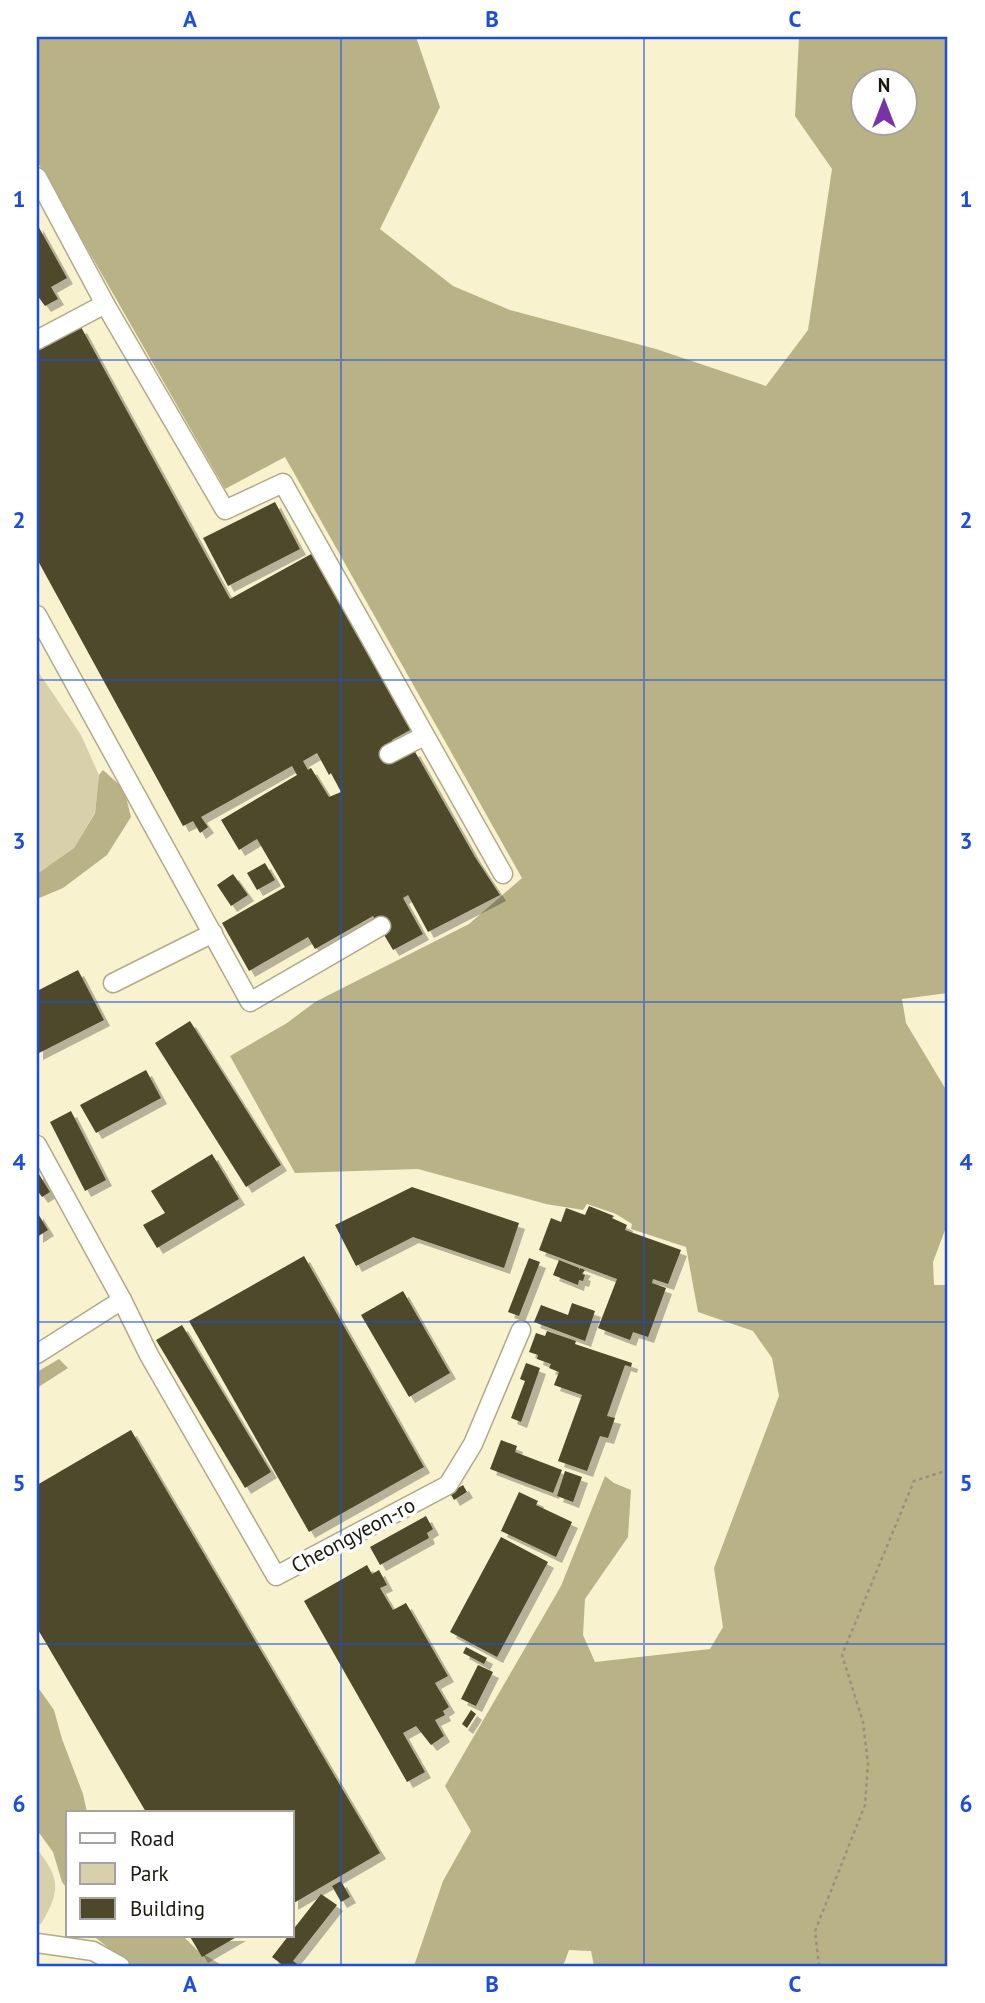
<svg xmlns="http://www.w3.org/2000/svg" width="985" height="2003" viewBox="0 0 985 2003" font-family="'PT Sans',sans-serif">
<style>
.green{fill:#d7d0aa}
.forest{fill:#bab287;fill-rule:evenodd}
.building{fill:#4e482b;fill-rule:evenodd;filter:url(#shadow)}
.lines{fill:none;stroke-linecap:round;stroke-linejoin:round}
.minor-casing{stroke:#b0aa89;stroke-width:21}
.path{stroke:#97937a;stroke-width:2.5;stroke-dasharray:3.5 3.5;stroke-linecap:butt}
.minor{stroke:#fff;stroke-width:18}
.grid{fill:none;stroke:#1d4ed8;stroke-width:2;stroke-opacity:0.55}
.labels{text-anchor:middle;dominant-baseline:central;stroke-width:7;stroke-linejoin:round;paint-order:stroke}
.street-label{font-size:21px;fill:#1b190d;stroke:#fff}
.neatline{fill:none;stroke:#1d4ed8;stroke-width:2.5}
.grid-label{font-size:23px;text-anchor:middle;font-weight:bold;fill:#1d4ed8}
</style>
<defs>
<filter id="shadow"><feDropShadow dx="6" dy="6" stdDeviation="0" flood-color="#0004"/></filter>
</defs>
<rect width="100%" height="100%" fill="#f8f2cf"/>
<g class="green">
<polygon points="37,670 81,735 99,775 95,812 74,848 37,874"/>
<path d="M37,1849C61,1879 60,1892 41,1924L37,1925Z"/>
</g>
<g class="forest">
<path d="M37,37H416L440,107L380,229L453,286L510,310L656,349L766,386L808,330L832,169L795,116L799,37H948V993L902,999L906,1023L948,1093V1222L933,1262L934,1285H948V1966H594L591,1951L569,1950L563,1966H414L443,1881L471,1831L445,1786L561,1586L605,1476L614,1483L631,1490L628,1537L585,1599L583,1635L595,1662L710,1649L723,1627L714,1568L779,1396L772,1358L753,1331L698,1312L686,1247L631,1229L632,1224L616,1214L587,1204L583,1210L546,1204L418,1169L295,1173L230,1056L287,1023L315,1002L469,924L522,878L285,457L225,489L37,161ZM862,80H904V122H862Z"/>
<polygon points="103,770 124,789 131,817 107,855 63,888 37,899 37,874 74,848 95,813 99,775"/>
<polygon points="59,1359 68,1368 37,1388 37,1372"/>
<polygon points="37,1686 54,1710 62,1739 83,1794 87,1812 68,1812 68,1890 62,1882 53,1852 37,1830"/>
<polygon points="92,1935 182,1935 198,1951 223,1966 132,1966"/>
</g>
<g class="building">
<polygon points="37,224 67,278 51,287 58,299 45,306 37,295"/>
<path d="M81,327L230,599L313,553L412,729L392,740L403,757L414,750L475,857L500,895L428,932L408,895L403,898L423,934L393,950L373,916L315,949L308,937L249,971L222,923L285,887L257,839L239,850L221,820L297,775L292,766L201,817L208,827L200,833L193,821L183,826L37,559V351ZM317,753L329,775L331,773L341,792L329,797L311,768L308,770L303,761Z"/>
<polygon points="275,502 300,549 228,586 203,538"/>
<polygon points="265,863 275,880 257,890 247,873"/>
<polygon points="233,874 248,895 231,906 217,885"/>
<polygon points="78,970 104,1020 37,1054 37,991"/>
<polygon points="190,1021 281,1165 246,1187 155,1043"/>
<polygon points="146,1070 161,1098 96,1133 80,1105"/>
<polygon points="71,1111 106,1180 85,1191 50,1122"/>
<polygon points="212,1154 239,1199 157,1248 143,1225 165,1213 151,1191"/>
<polygon points="37,1171 50,1192 42,1197 37,1190"/>
<polygon points="412,1187 519,1223 504,1268 413,1237 356,1266 335,1225"/>
<polygon points="589,1206 614,1216 612,1218 627,1225 625,1230 681,1250 668,1284 653,1279 652,1283 666,1288 648,1337 633,1332 630,1340 598,1328 617,1279 539,1250 551,1218 561,1222 566,1208 585,1215"/>
<polygon points="37,1212 48,1230 37,1237"/>
<polygon points="304,1256 424,1467 309,1532 189,1321"/>
<polygon points="529,1258 540,1262 519,1316 508,1312"/>
<polygon points="559,1260 579,1268 580,1270 580,1268 585,1270 582,1274 585,1275 583,1281 579,1280 578,1285 553,1275"/>
<polygon points="403,1291 450,1373 409,1397 361,1315"/>
<polygon points="572,1303 595,1311 585,1341 534,1322 541,1305 568,1315"/>
<polygon points="182,1325 271,1472 245,1488 156,1340"/>
<polygon points="547,1331 576,1341 575,1344 632,1363 631,1367 625,1365 607,1416 615,1418 608,1438 600,1436 587,1471 558,1461 582,1395 554,1385 559,1372 549,1368 551,1364 537,1359 538,1355 529,1352 536,1333 545,1336"/>
<polygon points="526,1363 540,1368 521,1422 511,1418 525,1381 520,1379"/>
<polygon points="131,1430 380,1853 292,1904 292,1812 146,1812 37,1628 37,1485"/>
<polygon points="501,1440 517,1446 515,1452 562,1470 553,1493 490,1469"/>
<polygon points="565,1471 582,1477 573,1502 557,1496"/>
<polygon points="463,1485 467,1492 454,1500 450,1493"/>
<polygon points="519,1492 538,1501 536,1505 572,1522 556,1557 501,1531"/>
<polygon points="426,1516 433,1529 427,1533 429,1538 380,1565 370,1547"/>
<polygon points="501,1537 548,1562 497,1657 450,1632"/>
<polygon points="367,1565 372,1574 379,1570 387,1585 380,1588 393,1610 406,1603 448,1676 435,1683 449,1707 443,1711 445,1715 435,1720 444,1736 431,1745 416,1726 403,1733 425,1772 407,1782 304,1601"/>
<polygon points="466,1647 487,1658 484,1664 463,1653"/>
<polygon points="478,1665 493,1672 476,1706 461,1699"/>
<polygon points="471,1710 476,1714 467,1728 462,1724"/>
<polygon points="341,1881 350,1897 341,1902 332,1886"/>
<polygon points="321,1894 337,1905 293,1961 300,1966 284,1966 272,1957 289,1935 292,1935 292,1931"/>
<polygon points="189,1935 240,1935 202,1957"/>
</g>
<g class="lines">
<defs>
<g id="minor">
<polyline points="37,177 105,304 225,510 283,483 503,874"/>
<polyline points="37,340 105,304"/>
<polyline points="37,615 250,1002 381,926"/>
<polyline points="389,754 424,736"/>
<polyline points="113,983 213,933"/>
<polyline points="37,1145 122,1300"/>
<polyline points="37,1354 122,1300 149,1355 276,1576 448,1485 473,1444 521,1330"/>
<polyline points="37,1943 93,1951 120,1966"/>
</g>
</defs>
<use href="#minor" class="minor-casing"/>
<polyline class="path" points="819,1966 815,1931 865,1805 868,1764 863,1722 842,1655 914,1481 948,1470"/>
<use href="#minor" class="minor"/>
</g>
<path class="grid" d="M341,37V1966M644,37V1966M37,360H948M37,680H948M37,1002H948M37,1322H948M37,1644H948"/>
<g class="labels">
<g class="street-label">
<text transform="translate(353 1535) rotate(-28)">Cheongyeon-ro</text>
</g>
</g>
<rect width="985" height="2003" fill="none" stroke="#ffffff" stroke-width="77"/>
<rect x="66" y="1811" width="228" height="126" fill="#ffffff" stroke="#a4a39e" stroke-width="2"/>
<rect x="80" y="1833" width="35" height="10" fill="#ffffff" stroke="#a4a39e" stroke-width="2"/>
<text x="130" y="1846" font-size="21" fill="#1b190d">Road</text>
<rect x="80" y="1863" width="35" height="21" fill="#d7d0aa" stroke="#a4a39e" stroke-width="2"/>
<text x="130" y="1881" font-size="21" fill="#1b190d">Park</text>
<rect x="80" y="1898" width="35" height="21" fill="#4e482b" stroke="#a4a39e" stroke-width="2"/>
<text x="130" y="1916" font-size="21" fill="#1b190d">Building</text>
<g transform="translate(884 102)"><circle r="33" fill="#ffffff" stroke="#a4a39e" stroke-width="2"/>
<path d="M0-5L12 26L0 18L-12 26Z" fill="#7833a7"/>
<text y="-10" font-size="19" font-weight="bold" text-anchor="middle" fill="#1b190d">N</text>
</g>
<rect x="38" y="38" width="908" height="1927" class="neatline"/>
<g class="grid-label">
<text x="190" y="27">A</text>
<text x="492" y="27">B</text>
<text x="795" y="27">C</text>
<text x="19" y="207">1</text>
<text x="966" y="207">1</text>
<text x="19" y="528">2</text>
<text x="966" y="528">2</text>
<text x="19" y="849">3</text>
<text x="966" y="849">3</text>
<text x="19" y="1170">4</text>
<text x="966" y="1170">4</text>
<text x="19" y="1491">5</text>
<text x="966" y="1491">5</text>
<text x="19" y="1812">6</text>
<text x="966" y="1812">6</text>
<text x="190" y="1992">A</text>
<text x="492" y="1992">B</text>
<text x="795" y="1992">C</text>
</g>
</svg>
